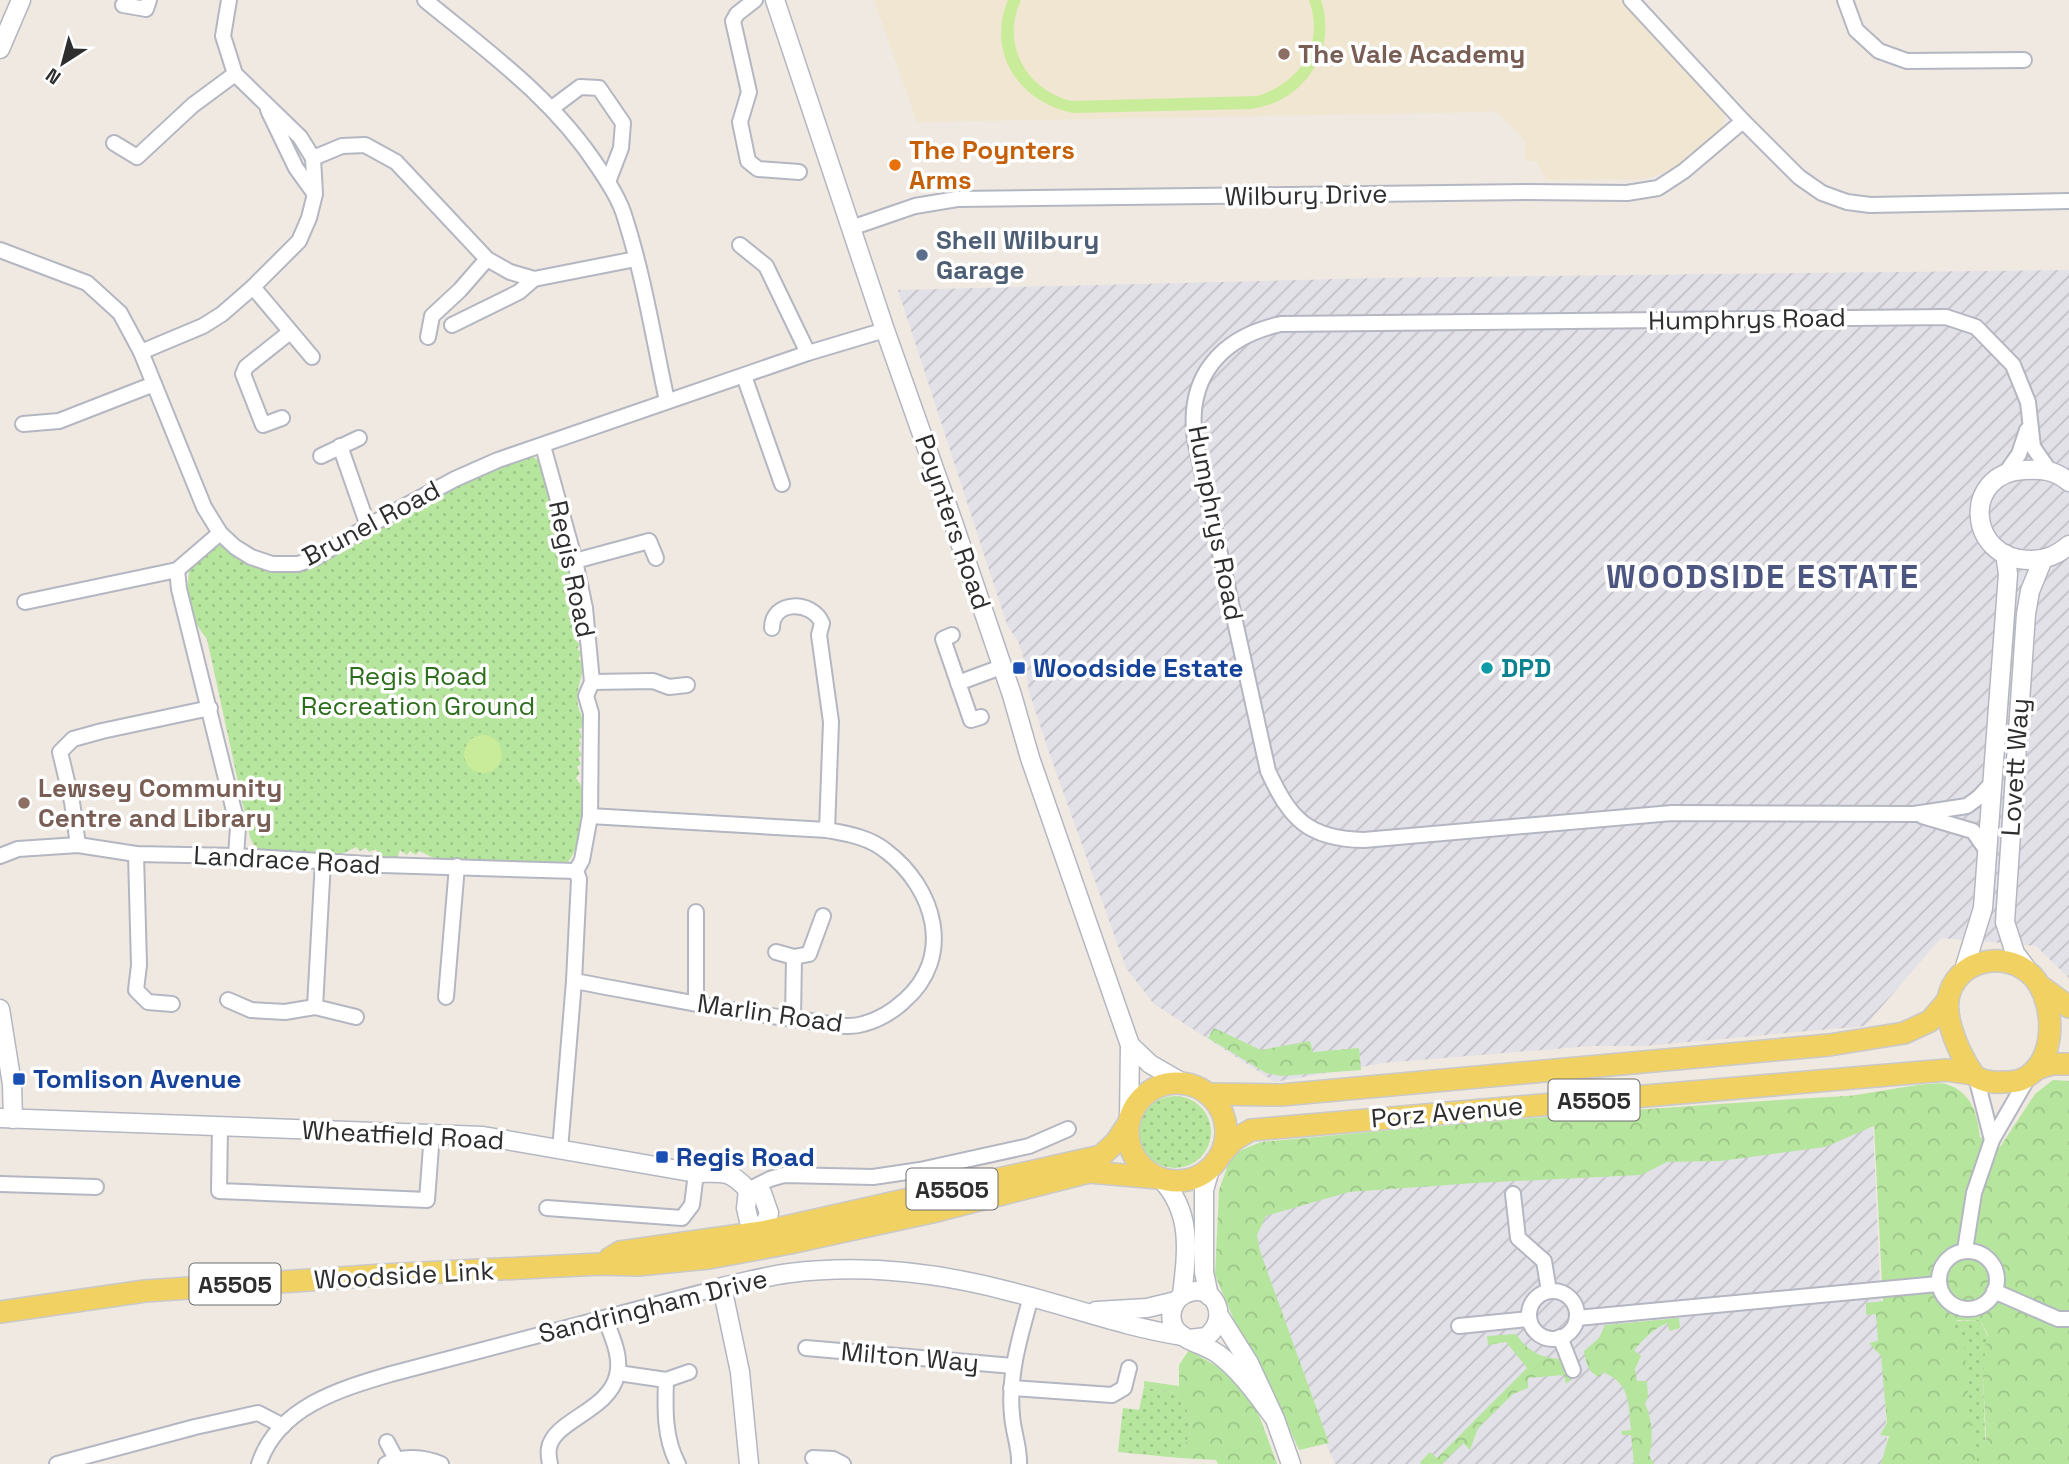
<svg xmlns="http://www.w3.org/2000/svg" width="2069" height="1464" viewBox="0 0 2069 1464" font-family="'Space Grotesk',sans-serif">
<style>
.industrial{fill:url(#industrial-furrows)}
.education{fill:#f0e6d1}
.grass{fill:url(#grass-dots)}
.forest{fill:url(#forest-crowns)}
.pitch{fill:#c9ec9a}
.lines{fill:none;stroke-linecap:round;stroke-linejoin:round}
.minor-casing{stroke:#b4b7c1;stroke-width:18}
.tertiary-casing{stroke:#b4b7c1;stroke-width:21}
.primary-casing{stroke:#c9c9c9;stroke-width:24}
.minor{stroke:#fff;stroke-width:14}
.tertiary{stroke:#fff;stroke-width:18}
.primary{stroke:#f2d163;stroke-width:21}
.education-dot{fill:#8d6e63;stroke:#fff;stroke-width:2.5}
.food-dot{fill:#e8710a;stroke:#fff;stroke-width:2.5}
.service-dot{fill:#5c6f8a;stroke:#fff;stroke-width:2.5}
.transit-dot{fill:#1a4fb4;stroke:#fff;stroke-width:2.5}
.culture-dot{fill:#0f9aa8;stroke:#fff;stroke-width:2.5}
.labels{text-anchor:middle;dominant-baseline:central;stroke-width:7;stroke-linejoin:round;paint-order:stroke}
.shield{fill:#fff;stroke:#6d6d6d;stroke-width:2}
.shield-label{font-size:24px;font-weight:bold;fill:#2e2e2e}
.education-label{font-size:26px;font-weight:bold;fill:#785e54;stroke:#fff;text-anchor:start}
.food-label{font-size:26px;font-weight:bold;fill:#c56008;stroke:#fff;text-anchor:start}
.street-label{font-size:26px;fill:#2e2e2e;stroke:#fff}
.service-label{font-size:26px;font-weight:bold;fill:#4e5e75;stroke:#fff;text-anchor:start}
.transit-label{font-size:26px;font-weight:bold;fill:#164399;stroke:#fff;text-anchor:start}
.culture-label{font-size:26px;font-weight:bold;fill:#0d838f;stroke:#fff;text-anchor:start}
.park-label{font-size:26px;fill:#2c6e1b;stroke:#fff}
.district-label{font-size:33px;font-weight:bold;letter-spacing:2px;fill:#4d5680;stroke:#fff}
</style>
<defs>
<pattern id="industrial-furrows" width="10" height="10" patternUnits="userSpaceOnUse" patternTransform="scale(1.75)"><rect width="10" height="10" fill="#e3e1e8"/><path d="M-1 1l2-2M0 10L10 0M9 11l2-2" fill="none" stroke="#c3c1c7"/></pattern>
<pattern id="grass-dots" width="8" height="8" patternUnits="userSpaceOnUse" patternTransform="scale(1.75)"><rect width="8" height="8" fill="#b6e59e"/><path d="M2 2h.1M6 6h.1" fill="none" stroke="#9dc588" stroke-width="1.8" stroke-linecap="round"/></pattern>
<pattern id="forest-crowns" width="20" height="18" patternUnits="userSpaceOnUse" patternTransform="scale(1.75)"><rect width="20" height="18" fill="#b6e59e"/><path d="M2 6a3 3 0 1 1 6 0M12 15a3 3 0 1 1 6 0" fill="none" stroke="#9dc588"/></pattern>
</defs>
<rect width="100%" height="100%" fill="#efe9e1"/>
<g class="industrial">
<polygon points="2069,270 2069,978 2036,946 1941,938 1865,1026 1644,1046 1591,1046 1383,1063 1275,1082 1154,1004 1126,968 1051,758 1029,692 1025,663 1018,641 1007,625 898,290 1378,278"/>
<polygon points="1873,1128 1888,1464 1335,1464 1249,1267 1254,1212 1339,1175"/>
</g>
<polygon class="education" points="874,0 1624,0 1724,108 1723,127 1688,159 1673,169 1655,176 1639,179 1547,180 1536,161 1525,161 1525,140 1494,110 1491,112 917,122"/>
<g class="grass">
<path d="M523,456H532L543,464L553,494L574,587L570,596L574,598L571,605L575,607L572,614L577,617L574,624L578,626L575,632L579,635L576,641L580,644L577,649L582,653L578,659L582,661L586,655C584,672 575,689 578,706C580,716 587,723 587,733L582,727L579,729L582,737L579,740L581,744L578,748L582,755L578,758L581,764L577,767L580,773L576,778C579,783 583,787 584,793C588,813 580,852 564,866L440,861L419,851L416,855L410,851L407,855L400,850L397,858L378,857L376,849L369,852L366,848L360,851L356,847L340,855L259,849L253,844L250,837L207,639C186,613 185,593 191,561L215,545H222L245,558L321,561L430,497Z"/>
<circle cx="1175" cy="1132" r="36"/>
<polygon points="1980,1320 1990,1341 1983,1375 1986,1464 1967,1464 1963,1395 1952,1328 1954,1321"/>
<path d="M1144,1387L1175,1393C1198,1420 1192,1429 1180,1458L1118,1452L1123,1408L1139,1410Z"/>
</g>
<g class="forest">
<polygon points="1214,1028 1261,1050 1310,1041 1313,1052 1359,1048 1361,1070 1281,1076 1266,1073 1208,1038"/>
<path d="M2053,1080L2069,1081V1464H1986V1461H1982L1981,1449L1986,1439L1983,1375L1986,1340L1988,1335L1980,1320H1957L1954,1326L1964,1341L1971,1433L1977,1448V1461H1967V1464H1881L1889,1436L1880,1435L1887,1423L1881,1356L1869,1343L1878,1341L1876,1314L1866,1315V1303L1883,1301L1874,1126L1825,1147L1721,1161L1667,1162L1641,1175L1475,1183L1349,1192L1266,1216L1257,1235L1260,1251L1329,1443L1299,1450L1260,1364L1239,1332L1215,1275L1219,1190L1232,1154L1261,1142C1456,1124 1651,1107 1846,1096C1867,1095 1932,1080 1946,1084C1971,1092 1977,1112 1980,1137L2000,1147L2035,1094Z"/>
<path d="M1679,1318L1680,1328L1670,1331L1667,1323C1653,1329 1644,1339 1634,1350L1641,1356L1635,1369L1637,1381H1647L1648,1397L1645,1404C1652,1417 1654,1442 1649,1455L1654,1464H1634L1631,1435H1622L1621,1431L1631,1430C1628,1403 1631,1383 1602,1372L1600,1377C1588,1373 1586,1363 1584,1351L1599,1338L1605,1325Z"/>
<path d="M1516,1334C1529,1353 1543,1359 1566,1359L1572,1368L1573,1378L1566,1384L1564,1375L1528,1378V1388L1513,1394L1478,1428L1470,1450L1463,1443L1442,1464H1421L1420,1462L1430,1452L1437,1458L1527,1368L1506,1342L1488,1345L1487,1336Z"/>
<path d="M1189,1350L1233,1376L1259,1415L1277,1464H1218L1216,1460L1180,1458C1192,1429 1198,1420 1175,1393L1144,1387V1381L1179,1386V1365Z"/>
</g>
<g class="pitch">
<path d="M1008,0H1021C1000,44 1027,91 1072,101L1258,96C1301,82 1325,44 1309,0H1321C1338,51 1304,102 1251,109L1073,113C1019,102 986,53 1008,0Z"/>
<circle cx="483" cy="754" r="19"/>
</g>
<g class="lines">
<defs>
<g id="minor">
<path d="M425,0C487,51 553,98 598,167C608,182 620,200 625,218C644,277 654,341 667,401"/>
<polyline points="755,0 737,14 733,21 749,92 740,122 748,161 758,169 799,172"/>
<polyline points="1631,0 1743,121 1799,177 1822,193 1847,202 1870,205 2069,201"/>
<polyline points="1845,0 1856,30 1879,51 1907,61 2024,60"/>
<polyline points="123,5 146,9 149,0"/>
<polyline points="552,108 580,87 599,88 623,123 621,148 608,182"/>
<polyline points="268,110 296,168 314,193"/>
<polyline points="114,143 137,157 193,105 235,74"/>
<polyline points="313,158 342,146 365,145 396,162 487,259 510,272 534,279 636,259"/>
<polyline points="851,228 915,206 957,199 1526,192 1627,193 1658,188 1684,171 1743,121"/>
<polyline points="740,245 766,266 808,353"/>
<polyline points="0,250 87,283 120,313 141,352 204,507 220,533 235,547 251,557 272,564 298,564 315,558 368,526 455,479 498,460 808,353 885,330"/>
<polyline points="253,287 312,357"/>
<polyline points="452,325 519,292 534,279"/>
<polyline points="428,337 432,316 460,290 487,259"/>
<polyline points="141,352 203,326 222,314 253,287 299,241 309,218 315,194 313,158 300,137 235,74 223,36 229,0"/>
<polyline points="744,376 782,484"/>
<polyline points="282,418 263,425 243,374 246,367 290,332"/>
<polyline points="23,424 59,421 154,384"/>
<polyline points="340,446 368,526"/>
<polyline points="543,446 575,561 585,608 592,682 586,696 591,713 590,816 582,860 576,871 579,879 574,981 560,1150"/>
<polyline points="321,456 359,438"/>
<polyline points="2005,474 2019,454 2027,430"/>
<polyline points="575,561 649,541 656,558"/>
<polyline points="177,570 179,589 238,827 236,856"/>
<polyline points="25,602 177,570 220,533"/>
<path d="M772,628C772,600 812,600 822,623L819,635L831,722L827,830"/>
<polyline points="952,635 943,639 971,720 981,717"/>
<polyline points="592,682 653,681 669,687 687,685"/>
<polyline points="958,683 1001,667"/>
<path d="M1991,784L1979,797L1967,806L1914,814L1672,813L1364,840C1308,839 1290,819 1268,771L1195,440C1186,377 1221,337 1281,324L1946,317L1976,327L2013,365L2028,402L2033,447L2049,470"/>
<polyline points="1922,816 1973,831 1987,851"/>
<polyline points="78,845 72,802 60,752 73,739 102,731 210,708"/>
<polyline points="136,854 139,965 136,990 148,1002 172,1004"/>
<polyline points="0,856 18,849 78,845 136,854 236,856 383,865 576,871"/>
<polyline points="696,912 696,1003"/>
<polyline points="776,952 794,957"/>
<path d="M574,981C652,995 731,1012 810,1021C826,1023 847,1029 863,1024C879,1020 892,1012 904,1001C955,957 935,888 886,851C869,837 848,834 827,830L590,816"/>
<polyline points="446,997 457,866"/>
<polyline points="228,1000 251,1010 285,1012 315,1007 356,1017"/>
<polyline points="315,1007 323,861"/>
<polyline points="793,1019 794,957 809,954 823,916"/>
<polyline points="1976,1077 1992,1140"/>
<polyline points="220,1126 219,1191 427,1200 432,1133"/>
<polyline points="0,1184 96,1187"/>
<polyline points="748,1190 770,1179 784,1175 873,1177 920,1170 1029,1146 1068,1129"/>
<polyline points="1513,1194 1518,1238 1544,1261 1549,1291"/>
<polyline points="547,1208 682,1218 692,1205 696,1173"/>
<polyline points="1965,1250 1974,1193 1992,1140 2029,1076"/>
<circle cx="1968" cy="1280" r="29"/>
<polyline points="1994,1291 2058,1319 2069,1319"/>
<circle cx="1553" cy="1315" r="24"/>
<polyline points="1577,1318 1938,1284"/>
<polyline points="1459,1326 1529,1319"/>
<polyline points="1560,1337 1573,1370"/>
<polyline points="806,1348 1013,1366"/>
<polyline points="618,1373 666,1380 689,1372"/>
<path d="M666,1380C665,1408 664,1438 678,1464"/>
<polyline points="1011,1388 1112,1395 1124,1388 1129,1368"/>
<polyline points="387,1442 396,1459"/>
<polyline points="813,1458 833,1459 843,1464"/>
<polyline points="57,1464 195,1427 258,1413 283,1426"/>
<path d="M259,1464C278,1407 340,1389 391,1374L722,1287"/>
<path d="M386,1464C402,1455 424,1457 441,1464"/>
<path d="M550,1464C549,1459 548,1452 549,1448C554,1420 609,1411 617,1375C622,1356 611,1335 605,1318"/>
<path d="M1019,1464C1020,1448 1013,1432 1012,1415C1008,1375 1020,1336 1031,1297"/>
</g>
<g id="tertiary">
<polyline points="775,0 885,330 953,522 1012,695 1030,758 1130,1045 1129,1119"/>
<polyline points="0,49 21,0"/>
<path d="M2069,482C2055,470 2042,469 2024,470C1961,473 1967,560 2030,560C2046,560 2057,555 2069,545"/>
<polyline points="2029,972 2015,953 2005,922 2026,614 2030,591 2043,559"/>
<polyline points="1963,973 1983,908 2008,574 2005,554"/>
<polyline points="0,1009 12,1084 13,1119"/>
<polyline points="1130,1045 1150,1064 1183,1083"/>
<path d="M0,1118L483,1136L696,1173C723,1173 729,1169 748,1190"/>
<path d="M1161,1179C1193,1213 1187,1252 1182,1295"/>
<polyline points="748,1190 762,1193 769,1213 762,1232 765,1243"/>
<polyline points="748,1190 746,1208 749,1221 762,1232"/>
<polyline points="1209,1296 1204,1272 1204,1190 1210,1169"/>
<polyline points="1096,1311 1147,1308 1176,1301"/>
<polyline points="1220,1317 1249,1363 1275,1419 1291,1464"/>
<path d="M1190,1339L1206,1337C1232,1318 1213,1280 1185,1294C1172,1300 1167,1318 1176,1330C1186,1342 1206,1345 1218,1354C1241,1371 1258,1396 1275,1419"/>
<path d="M749,1464L740,1372L722,1287C744,1282 767,1276 790,1273C863,1264 941,1273 1012,1292C1069,1306 1124,1327 1183,1336"/>
</g>
<g id="primary">
<polyline points="2043,988 2069,1007"/>
<polyline points="2036,1069 2052,1064 2069,1064"/>
<circle cx="1177" cy="1132" r="49"/>
<polyline points="1209,1094 1281,1095 1829,1045 1904,1033 1930,1021 1948,1000"/>
<path d="M1223,1152L1234,1140L1251,1130L1946,1070L1973,1074C1979,1081 1993,1083 2003,1082C2011,1082 2020,1082 2028,1076C2059,1056 2055,993 2028,972C2001,950 1955,961 1948,999C1945,1022 1960,1055 1973,1074"/>
<polyline points="610,1258 620,1252 762,1232 1101,1156 1116,1142 1128,1124"/>
<polyline points="0,1312 145,1291 383,1275 600,1264 638,1265 709,1258 790,1243 932,1212 1089,1172 1158,1178"/>
</g>
</defs>
<use href="#minor" class="minor-casing"/>
<use href="#tertiary" class="tertiary-casing"/>
<use href="#primary" class="primary-casing"/>
<use href="#minor" class="minor"/>
<use href="#tertiary" class="tertiary"/>
<use href="#primary" class="primary"/>
</g>
<g class="education-dot">
<circle cx="1284" cy="54" r="7"/>
<circle cx="24" cy="803" r="7"/>
</g>
<circle class="food-dot" cx="895" cy="165" r="7"/>
<circle class="service-dot" cx="922" cy="255" r="7"/>
<g class="transit-dot">
<rect x="1012" y="661" width="14" height="14" rx="3.5"/>
<rect x="12" y="1072" width="14" height="14" rx="3.5"/>
<rect x="655" y="1150" width="14" height="14" rx="3.5"/>
</g>
<circle class="culture-dot" cx="1487" cy="668" r="7"/>
<g class="labels">
<g class="shield">
<rect x="1548.5" y="1079.5" width="91" height="41" rx="5"/>
<rect x="906.5" y="1168.5" width="91" height="41" rx="5"/>
<rect x="189.5" y="1263.5" width="91" height="41" rx="5"/>
</g>
<g class="shield-label">
<text x="1594" y="1100">A5505</text>
<text x="952" y="1189">A5505</text>
<text x="235" y="1284">A5505</text>
</g>
<g class="education-label">
<text x="1298" y="54">The Vale Academy</text>
<text x="38" y="788">Lewsey Community<tspan x="38" dy="30">Centre and Library</tspan></text>
</g>
<g class="food-label">
<text x="909" y="150">The Poynters<tspan x="909" dy="30">Arms</tspan></text>
</g>
<g class="street-label">
<text transform="translate(1306 195) rotate(-1)">Wilbury Drive</text>
<text transform="translate(1747 319) rotate(-1)">Humphrys Road</text>
<text transform="translate(953 522) rotate(71)">Poynters Road</text>
<text transform="translate(371 523) rotate(-28)">Brunel Road</text>
<text transform="translate(1216 523) rotate(79)">Humphrys Road</text>
<text transform="translate(572 569) rotate(78)">Regis Road</text>
<text transform="translate(2015 767) rotate(-86)">Lovett Way</text>
<text transform="translate(287 860) rotate(3)">Landrace Road</text>
<text transform="translate(770 1013) rotate(8)">Marlin Road</text>
<text transform="translate(1447 1112) rotate(-5)">Porz Avenue</text>
<text transform="translate(403 1135) rotate(3)">Wheatfield Road</text>
<text transform="translate(404 1275) rotate(-3)">Woodside Link</text>
<text transform="translate(653 1306) rotate(-14)">Sandringham Drive</text>
<text transform="translate(910 1357) rotate(5)">Milton Way</text>
</g>
<g class="service-label">
<text x="936" y="240">Shell Wilbury<tspan x="936" dy="30">Garage</tspan></text>
</g>
<g class="transit-label">
<text x="1033" y="668">Woodside Estate</text>
<text x="33" y="1079">Tomlison Avenue</text>
<text x="676" y="1157">Regis Road</text>
</g>
<g class="culture-label">
<text x="1501" y="668">DPD</text>
</g>
<g class="park-label">
<text x="418" y="676">Regis Road<tspan x="418" dy="30">Recreation Ground</tspan></text>
</g>
<g class="district-label">
<text x="1763" y="577">WOODSIDE ESTATE</text>
</g>
</g>
<g transform="translate(63 63) rotate(216)" stroke="#ffffff" stroke-width="5" paint-order="stroke">
<path d="M0-5L12 26L0 18L-12 26Z" fill="#2e2e2e"/>
<text y="-10" font-size="19" font-weight="bold" text-anchor="middle" fill="#2e2e2e">N</text>
</g>
</svg>
